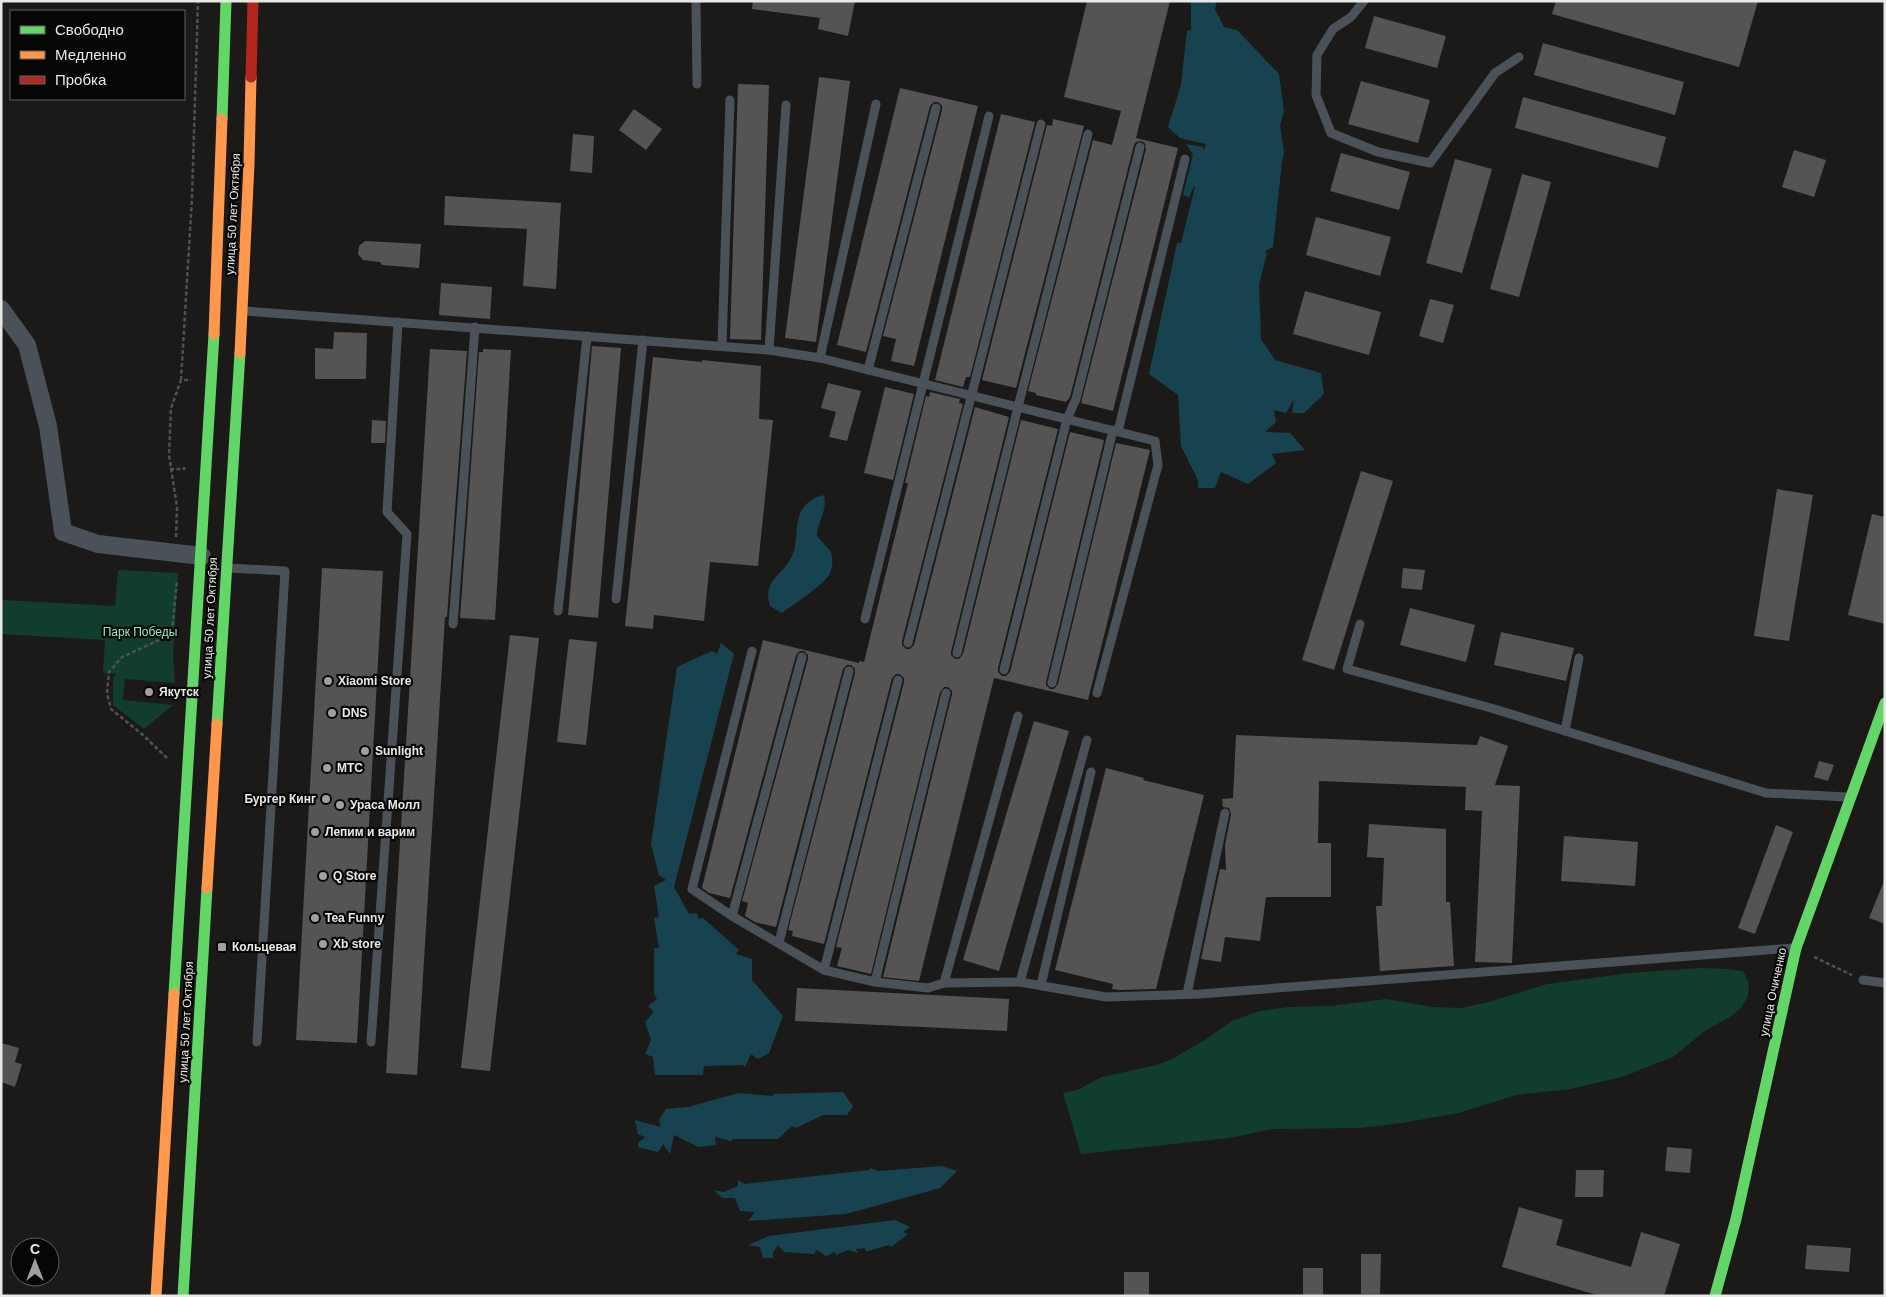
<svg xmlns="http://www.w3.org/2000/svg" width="1886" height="1297" viewBox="0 0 1886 1297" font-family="Helvetica,sans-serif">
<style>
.green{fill:#113d2d}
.water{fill:#174351}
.building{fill:#555353}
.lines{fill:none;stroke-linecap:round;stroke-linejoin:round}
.path{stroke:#4f5157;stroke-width:2.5;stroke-dasharray:4 2.5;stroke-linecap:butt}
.lane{stroke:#4b5159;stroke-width:9}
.street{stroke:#4b5159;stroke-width:18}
.fast{stroke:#63d668;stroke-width:11}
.slow{stroke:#ff974d;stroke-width:11}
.jam{stroke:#b3261e;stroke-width:11}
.poi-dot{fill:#a2a09f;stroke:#060605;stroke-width:2}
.labels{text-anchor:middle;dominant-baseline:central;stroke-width:4.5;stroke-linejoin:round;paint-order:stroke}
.street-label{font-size:12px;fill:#eae8e7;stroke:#060605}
.park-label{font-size:12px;fill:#94eac4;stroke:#060605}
.poi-label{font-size:12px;font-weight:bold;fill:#eae8e7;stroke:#060605;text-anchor:start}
</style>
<rect width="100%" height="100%" fill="#1c1a19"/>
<g class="green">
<polygon points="118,570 178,573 173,657 175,683 125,679 123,700 173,705 144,729 113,705 113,678 116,674 103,673 105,640 1,634 1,600 115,606"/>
<polygon points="1701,968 1728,969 1743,971 1749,983 1748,996 1741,1008 1730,1017 1706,1030 1673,1057 1622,1077 1570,1089 1516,1095 1459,1113 1402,1123 1360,1128 1273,1129 1229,1138 1081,1154 1063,1093 1077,1090 1102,1077 1157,1065 1172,1059 1208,1038 1232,1021 1259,1011 1289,1007 1331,1006 1386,999 1432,1007 1462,1008 1489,1002 1547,984 1630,973"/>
</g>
<g class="water">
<polygon points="1191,1 1217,1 1215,9 1224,27 1237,30 1279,74 1284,111 1280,125 1284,153 1282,161 1273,247 1265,251 1267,254 1259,284 1261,339 1275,360 1321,373 1324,394 1304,413 1292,413 1294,399 1286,413 1274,410 1276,422 1265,432 1290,433 1305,450 1272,454 1276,463 1248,484 1221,472 1215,488 1198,488 1198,480 1181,446 1178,395 1149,374 1177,243 1181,243 1195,187 1194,186 1189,197 1183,195 1193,154 1186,144 1203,147 1203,151 1206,144 1180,138 1168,127 1181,85 1187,31 1191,30"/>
<path d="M824,495C828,510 817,522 817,536L831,552C833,560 833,568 829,575C820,588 795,603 782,613L770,606C762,580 783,576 792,556C799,541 794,523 802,510C807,502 814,497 824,495Z"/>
<polygon points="721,643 734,654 674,887 689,914 697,913 698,919 703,918 739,950 736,954 752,959 752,980 783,1016 769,1053 758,1059 751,1054 745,1067 743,1065 704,1066 703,1075 655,1075 653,1057 645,1054 651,1040 645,1022 654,1012 648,1006 657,999 654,994 654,948 659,948 654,918 659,917 654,886 666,880 659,875 651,844 677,667 712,651 717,654"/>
<polygon points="843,1092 853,1106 847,1115 823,1115 796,1128 792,1126 778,1139 733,1139 731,1141 715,1137 716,1145 699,1147 674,1135 670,1154 663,1144 658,1152 638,1147 638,1143 645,1137 638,1134 635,1120 661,1127 659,1120 666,1109 688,1107 739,1093 773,1096 773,1094"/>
<polygon points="942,1166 957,1171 940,1188 846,1214 748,1221 755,1212 740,1211 735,1198 722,1198 714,1190 724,1192 738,1186 738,1180 745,1184 869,1170 870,1168 878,1171"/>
<polygon points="895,1220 910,1227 903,1232 908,1234 891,1247 889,1245 868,1251 866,1251 865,1248 856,1249 858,1253 848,1250 836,1255 835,1252 826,1256 817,1250 814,1254 784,1252 778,1245 773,1253 773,1258 763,1258 760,1247 748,1245 769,1236"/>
</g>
<g class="building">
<polygon points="753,1 855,1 848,36 818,29 820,18 752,9"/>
<polygon points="1087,1 1170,1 1136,138 1178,148 1113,411 1081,403 1146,149 1145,143 1141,141 1136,142 1134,145 1070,397 1066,402 1036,395 1036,393 1028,391 1093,140 1112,145 1121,111 1064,97"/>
<polygon points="1556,1 1758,1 1739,67 1552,14"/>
<polygon points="1374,16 1446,36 1437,68 1365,48"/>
<polygon points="1543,43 1684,82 1675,115 1534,75"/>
<polygon points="819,77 850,81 816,342 785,338"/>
<polygon points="1361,81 1430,100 1418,143 1348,124"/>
<polygon points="738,84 769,85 761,340 730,339"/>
<polygon points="900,88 978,106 914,366 891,361 896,339 883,336 942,110 942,106 938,102 934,102 930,106 866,352 837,345"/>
<polygon points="1523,97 1666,137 1658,168 1515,128"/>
<polygon points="634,109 662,129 646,150 619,130"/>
<polygon points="1001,114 1035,122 970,377 966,377 963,387 935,380"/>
<polygon points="1053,119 1084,126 1016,388 982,380 1047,125 1052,126"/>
<polygon points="573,134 594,136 592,173 570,171"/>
<polygon points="1794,150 1826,160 1814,197 1782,187"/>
<polygon points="1341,153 1410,172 1399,210 1330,191"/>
<polygon points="1455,159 1492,169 1462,273 1426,263"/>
<polygon points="1522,174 1551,182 1519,297 1490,289"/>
<polygon points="445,196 561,203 556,289 523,286 527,229 444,225"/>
<polygon points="1316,217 1391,237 1380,276 1306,255"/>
<polygon points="365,241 421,244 419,268 382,265 380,262 363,260 358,254 359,246"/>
<polygon points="441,283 492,287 490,319 439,315"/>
<polygon points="1305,291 1381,312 1369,355 1293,334"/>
<polygon points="1430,299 1454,305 1443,343 1419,336"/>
<polygon points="334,332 367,333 366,379 315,379 315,348 333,349"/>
<polygon points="592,346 621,348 598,618 568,615"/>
<polygon points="430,349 467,351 447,617 445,617 417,1075 386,1073"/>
<polygon points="483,349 511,350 495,620 460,618 479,352 483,352"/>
<polygon points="653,357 702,362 702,360 761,366 759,419 773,420 758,566 710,562 704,621 654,615 653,629 625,626"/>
<polygon points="828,383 861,391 847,441 829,437 836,412 821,408"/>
<polygon points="885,387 914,394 893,480 864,473"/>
<polygon points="930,392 960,399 959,403 963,404 902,641 902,645 906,649 910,649 914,645 975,407 1009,417 951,652 951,655 955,659 959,659 963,654 1021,420 1058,429 998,668 998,672 1002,676 1006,676 1010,672 1070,432 1104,440 1046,682 1046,685 1050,689 1054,689 1058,684 1116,443 1150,450 1088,700 994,678 919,981 883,977 952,694 952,691 948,687 944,687 940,692 871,974 837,966 842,948 836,947 904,682 904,678 900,674 896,674 892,678 824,944 792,936 793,931 788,930 855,673 855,669 851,665 847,665 843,669 776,927 755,922 745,916 748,903 742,901 808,659 808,655 804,651 800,651 796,655 730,898 709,893 702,888 763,640 859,663 859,661 864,662 908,483 905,483 926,396 929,397"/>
<polygon points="372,420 386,421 385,443 371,443"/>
<polygon points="1361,471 1393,481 1334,670 1302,660"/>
<polygon points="1777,489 1813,495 1789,641 1754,636"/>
<polygon points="1872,514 1885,517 1885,624 1848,615"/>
<polygon points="322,568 383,571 357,1043 296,1040"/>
<polygon points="1403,568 1425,570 1422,590 1401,588"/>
<polygon points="1410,608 1475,625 1466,662 1400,645"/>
<polygon points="1501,632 1574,648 1566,681 1494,665"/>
<polygon points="510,635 539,638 490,1071 461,1068"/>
<polygon points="569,639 597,642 586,745 557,742"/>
<polygon points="1034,721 1069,731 999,971 963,960"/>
<polygon points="1236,735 1477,745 1480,736 1508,746 1495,785 1520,786 1512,963 1475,962 1482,811 1465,810 1466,787 1319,781 1318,843 1331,843 1331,897 1266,897 1260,941 1225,937 1221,962 1201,959 1220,869 1226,870 1225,845 1231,814 1229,808 1223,807 1222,799 1233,798"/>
<polygon points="1819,761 1834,765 1828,781 1814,777"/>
<polygon points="1106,768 1144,778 1143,780 1204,795 1156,989 1120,990 1112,989 1113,984 1055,970"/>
<polygon points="1369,824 1446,829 1446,902 1450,902 1454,966 1380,971 1376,906 1382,906 1384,858 1367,857"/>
<polygon points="1776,825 1793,832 1755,934 1738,928"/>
<polygon points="1564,836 1638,842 1635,886 1561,881"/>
<polygon points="1884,881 1885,881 1885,924 1869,918"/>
<polygon points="797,988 1009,999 1007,1031 795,1021"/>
<polygon points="1,1043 19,1048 15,1062 22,1064 15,1087 1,1082"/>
<polygon points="1667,1147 1692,1149 1690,1173 1665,1171"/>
<polygon points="1576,1170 1604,1170 1603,1197 1575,1197"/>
<polygon points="1519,1207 1563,1220 1556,1245 1631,1267 1641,1232 1680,1244 1664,1296 1600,1296 1502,1267"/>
<polygon points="1807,1245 1851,1248 1849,1272 1805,1269"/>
<polygon points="1361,1254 1381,1254 1380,1294 1361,1294"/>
<rect x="1303" y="1268" width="20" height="28"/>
<rect x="1124" y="1272" width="25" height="24"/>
</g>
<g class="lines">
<g class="path">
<polyline points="181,380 192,198 198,1"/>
<polyline points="170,469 184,469 184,467"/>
<polyline points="176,537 177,507 169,455 171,408 181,380 191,380"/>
<polyline points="174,638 172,631 177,580"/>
<polyline points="167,758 143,735 111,709 107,693 109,672 122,657 157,641 172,631"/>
<polyline points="1814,957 1852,975"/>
</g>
<g class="lane">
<polyline points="696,1 697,84"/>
<polyline points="1364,1 1351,17 1333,29 1317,55 1316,95 1331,133 1378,152 1430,163 1495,73 1519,57"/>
<polyline points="245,311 769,350 820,358 1155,441 1158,465 1097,693"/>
<polyline points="722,345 730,100"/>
<polyline points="769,350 786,105"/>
<polyline points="820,358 876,104"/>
<polyline points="868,370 936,108"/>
<polyline points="1118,431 1185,159"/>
<polyline points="229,568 285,571 257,1042"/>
<polyline points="616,599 643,340"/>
<polyline points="558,611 587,336"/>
<polyline points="865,619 989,116"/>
<polyline points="453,624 475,327"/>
<polyline points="1360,624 1347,669 1491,708 1766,793 1847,797"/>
<polyline points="908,643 1041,124"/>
<polyline points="752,651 692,889 732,916 824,970 875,982 928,988 944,983"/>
<polyline points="957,653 1018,407 1088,134"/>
<polyline points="1004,670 1067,419 1076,399 1140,147"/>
<polyline points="1052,683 1113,430"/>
<polyline points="1018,716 944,983 1020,982 1106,997 1200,994 1793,948"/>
<polyline points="1565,731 1579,658"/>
<polyline points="732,916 802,657"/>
<polyline points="779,942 849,671"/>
<polyline points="824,970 898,680"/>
<polyline points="1863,980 1885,983"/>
<polyline points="875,982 946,693"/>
<polyline points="1020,982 1087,740"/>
<polyline points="1041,985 1091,772"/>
<polyline points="1187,994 1225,813"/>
<polyline points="371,1042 407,534 387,512 398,322"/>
</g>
<polyline class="street" points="1,309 27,345 48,426 63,532 98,544 202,556"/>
<g class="fast">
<polyline points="222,119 226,1"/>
<polyline points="217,724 240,353"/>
<polyline points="174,994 214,334"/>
<polyline points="183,1296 207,888"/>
<polyline points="1715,1296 1736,1219 1796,948 1885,703"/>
</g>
<g class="slow">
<polyline points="214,334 222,119"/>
<polyline points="240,353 249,164 251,77"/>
<polyline points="207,888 217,724"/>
<polyline points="156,1296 174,994"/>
</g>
<polyline class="jam" points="251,77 253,1"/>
</g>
<g class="poi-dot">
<circle cx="328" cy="681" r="5"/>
<circle cx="149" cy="692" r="5"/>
<circle cx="332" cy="713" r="5"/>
<circle cx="365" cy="751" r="5"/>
<circle cx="327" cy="768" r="5"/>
<circle cx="326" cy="799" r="5"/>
<circle cx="340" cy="805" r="5"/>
<circle cx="315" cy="832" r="5"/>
<circle cx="323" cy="876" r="5"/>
<circle cx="315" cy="918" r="5"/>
<circle cx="323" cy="944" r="5"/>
<rect x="217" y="942" width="10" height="10" rx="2.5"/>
</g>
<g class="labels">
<g class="street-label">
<text transform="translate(233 214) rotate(-87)">улица 50 лет Октября</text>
<text transform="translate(210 618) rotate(-87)">улица 50 лет Октября</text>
<text transform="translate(1773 992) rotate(-78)">улица Очиченко</text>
<text transform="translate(186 1022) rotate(-87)">улица 50 лет Октября</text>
</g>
<g class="park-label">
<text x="140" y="632">Парк Победы</text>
</g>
<g class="poi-label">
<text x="338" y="681">Xiaomi Store</text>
<text x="159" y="692">Якутск</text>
<text x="342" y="713">DNS</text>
<text x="375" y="751">Sunlight</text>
<text x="337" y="768">МТС</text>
<text x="316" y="799" text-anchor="end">Бургер Кинг</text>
<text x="350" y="805">Ураса Молл</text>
<text x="325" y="832">Лепим и варим</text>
<text x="333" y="876">Q Store</text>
<text x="325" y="918">Tea Funny</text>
<text x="333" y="944">Xb store</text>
<text x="232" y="947">Кольцевая</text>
</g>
</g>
<rect width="1886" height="1297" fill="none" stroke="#eae8e7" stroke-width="5"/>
<rect x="10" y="10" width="175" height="90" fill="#060605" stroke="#61605f"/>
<rect x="20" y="26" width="25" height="8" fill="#63d668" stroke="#61605f"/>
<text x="55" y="35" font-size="15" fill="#eae8e7">Свободно</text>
<rect x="20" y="51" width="25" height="8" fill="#ff974d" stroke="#61605f"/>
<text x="55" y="60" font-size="15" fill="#eae8e7">Медленно</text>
<rect x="20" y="76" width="25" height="8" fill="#b3261e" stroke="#61605f"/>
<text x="55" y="85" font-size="15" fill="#eae8e7">Пробка</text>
<g transform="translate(35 1262)"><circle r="24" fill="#060605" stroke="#61605f"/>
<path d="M0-4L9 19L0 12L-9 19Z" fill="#a2a09f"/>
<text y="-8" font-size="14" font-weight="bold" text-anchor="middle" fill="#eae8e7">С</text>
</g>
</svg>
